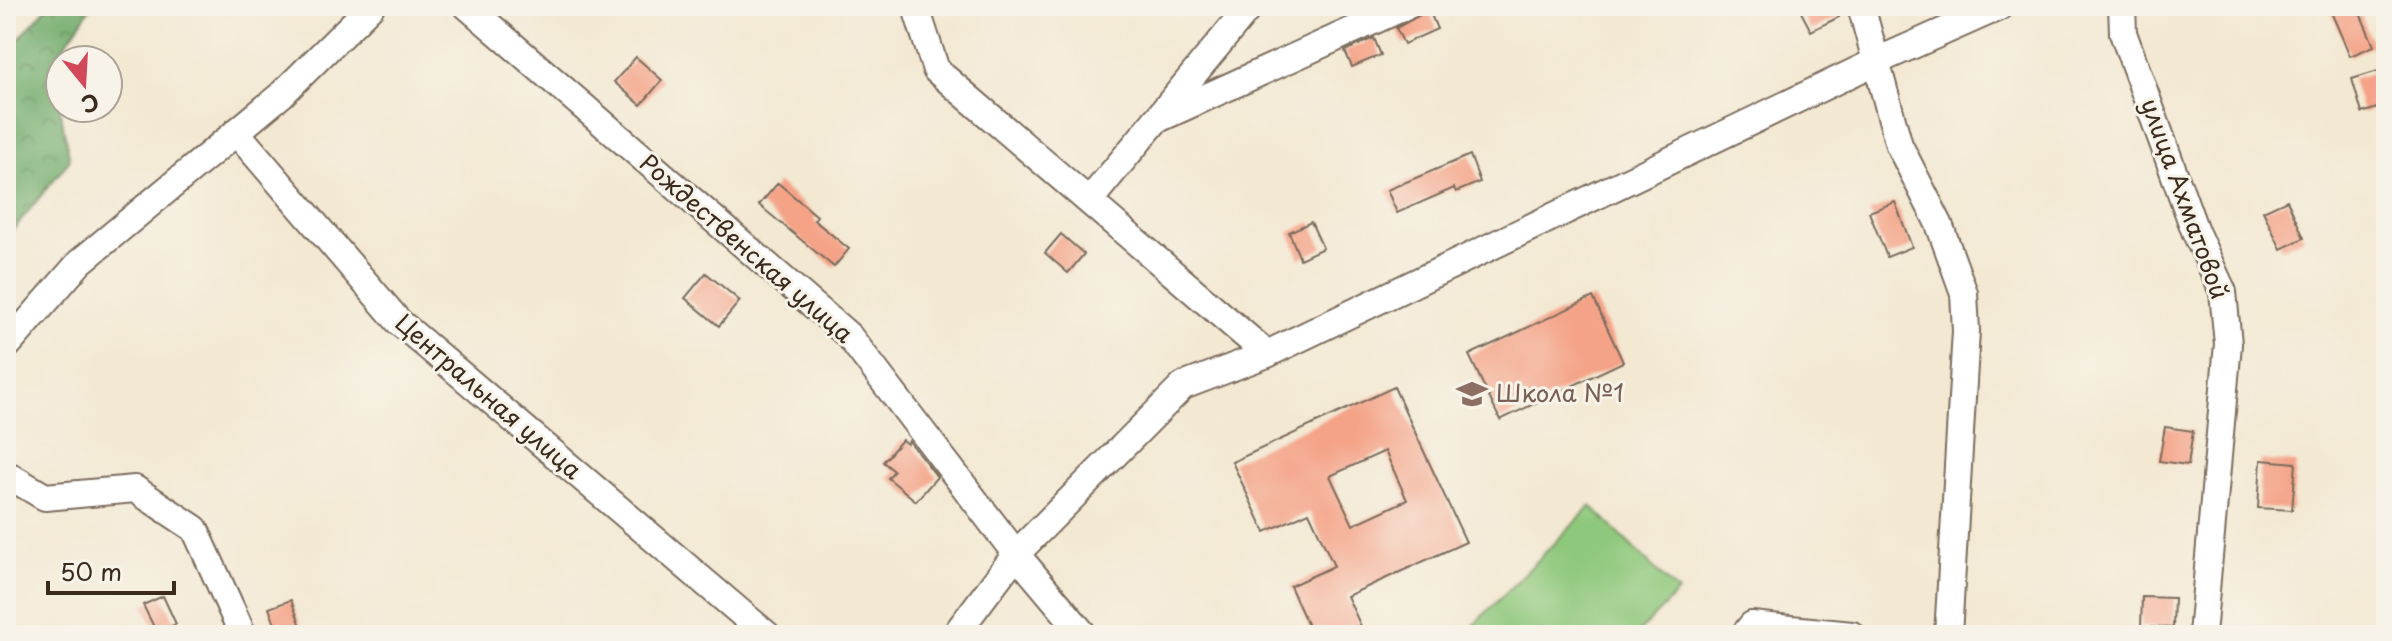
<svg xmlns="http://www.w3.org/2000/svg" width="2392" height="641" font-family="'Playpen Sans',sans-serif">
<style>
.forest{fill:url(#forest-crowns);stroke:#566b45;stroke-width:2}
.pitch{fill:#8ec87c;stroke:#64794d;stroke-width:2}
.building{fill:#f4a387;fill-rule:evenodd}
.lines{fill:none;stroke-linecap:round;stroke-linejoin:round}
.minor-casing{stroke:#7b6c5d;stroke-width:30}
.minor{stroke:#fff;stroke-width:26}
.labels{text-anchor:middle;stroke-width:6;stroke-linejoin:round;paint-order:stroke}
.street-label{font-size:24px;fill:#3b2a1e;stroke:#f7f3e8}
.education-label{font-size:24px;fill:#785e54;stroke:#f7f3e8;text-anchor:start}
</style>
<defs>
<pattern id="forest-crowns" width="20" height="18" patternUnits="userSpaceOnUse" patternTransform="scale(2)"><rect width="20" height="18" fill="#72ac6c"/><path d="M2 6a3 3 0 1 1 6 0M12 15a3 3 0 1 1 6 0" fill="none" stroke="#5f8c58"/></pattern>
</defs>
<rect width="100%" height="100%" fill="#f7f3e8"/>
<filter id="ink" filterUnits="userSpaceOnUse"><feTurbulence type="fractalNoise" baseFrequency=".0125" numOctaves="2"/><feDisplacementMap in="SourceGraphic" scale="16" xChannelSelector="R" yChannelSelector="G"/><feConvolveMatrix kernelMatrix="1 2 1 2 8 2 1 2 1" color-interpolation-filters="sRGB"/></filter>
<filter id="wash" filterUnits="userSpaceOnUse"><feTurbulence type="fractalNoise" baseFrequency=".006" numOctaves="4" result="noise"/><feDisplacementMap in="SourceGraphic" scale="32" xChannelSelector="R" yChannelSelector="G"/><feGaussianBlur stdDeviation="1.8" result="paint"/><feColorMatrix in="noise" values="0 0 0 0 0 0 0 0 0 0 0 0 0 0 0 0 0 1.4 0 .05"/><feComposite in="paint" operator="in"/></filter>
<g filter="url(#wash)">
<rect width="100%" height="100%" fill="#f3e8d2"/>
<path class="forest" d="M48,6H92L51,65L70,160L6,239V54Z"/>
<path class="pitch" d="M1591,506L1678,592L1636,635H1464Z"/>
<g id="blocks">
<g class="building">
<path d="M1813,6H1834L1839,17L1811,31L1801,12Z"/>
<path d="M2346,6H2357L2374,46L2350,56L2331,12Z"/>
<path d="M1429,10L1437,29L1404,44L1396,28Z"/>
<path d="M1374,38L1381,55L1352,67L1345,51Z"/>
<path d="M636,57L662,80L641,105L614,82Z"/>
<path d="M2378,71L2386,105L2362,113L2352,79Z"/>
<path d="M1470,155L1480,182L1456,192L1454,188L1397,213L1387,190Z"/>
<path d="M778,183L817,216L814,220L849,249L834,267L759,205Z"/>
<path d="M2287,200L2304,238L2281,249L2263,211Z"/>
<path d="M1895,202L1912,247L1887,257L1869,212Z"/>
<path d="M1311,222L1323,248L1300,259L1289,232Z"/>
<path d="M1061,234L1084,254L1068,273L1045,253Z"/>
<path d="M706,273L740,301L719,326L685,298Z"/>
<path d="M1593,297L1623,362L1500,420L1469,355Z"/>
<path d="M1394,387L1466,542L1347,596L1365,635H1312L1290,586L1334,566L1309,512L1265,532L1232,462ZM1385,451L1407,500L1353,525L1330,476Z"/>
<path d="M2165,427L2193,431L2188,465L2159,461Z"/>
<path d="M902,440L907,444L909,441L937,477L916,501L888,478L894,471L883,462Z"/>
<path d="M2261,460L2296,463L2292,510L2258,508Z"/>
<path d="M163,596L176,624L157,633L143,605Z"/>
<path d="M2142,597L2174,598L2173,628L2141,627Z"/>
<path d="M291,600L301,626L279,635L269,608Z"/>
</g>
</g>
</g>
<g filter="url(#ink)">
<use href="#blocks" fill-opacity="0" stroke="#7b6c5d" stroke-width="2"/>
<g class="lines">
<defs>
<g id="minor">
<path d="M467,6L849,336L1016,554L1084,635"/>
<path d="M924,6L918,14L936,70L1267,354L1877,61L2001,6"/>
<path d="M1861,6L1899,145L1939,224L1964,293L1966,331L1948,635"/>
<path d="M2122,6L2123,33L2195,231L2223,292L2228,344L2202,635"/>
<path d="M1156,120L1406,6"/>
<path d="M236,132L399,322L767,635"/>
<path d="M1089,201L1250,6"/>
<path d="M6,347L80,262L281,95L371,6"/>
<path d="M6,474L45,497L135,489L195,529L243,635"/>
<path d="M955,635L1016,554L1183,386L1267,354"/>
<path d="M1744,635L1752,625L1852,635"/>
</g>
</defs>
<use href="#minor" class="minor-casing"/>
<use href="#minor" class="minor"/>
</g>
</g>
<defs>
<symbol id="school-bare" viewBox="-9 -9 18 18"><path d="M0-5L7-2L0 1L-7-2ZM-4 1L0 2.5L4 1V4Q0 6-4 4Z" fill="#8d6e63" stroke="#f7f3e8" stroke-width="2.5" paint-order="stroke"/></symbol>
</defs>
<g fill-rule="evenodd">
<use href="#school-bare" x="1450" y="372" width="44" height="44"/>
</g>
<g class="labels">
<g class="street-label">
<text transform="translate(2184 199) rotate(70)" y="8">улица Ахматовой</text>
<text transform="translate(746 249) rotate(41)" y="8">Рождественская улица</text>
<text transform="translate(488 397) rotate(41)" y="8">Центральная улица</text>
</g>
<g class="education-label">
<text x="1496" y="402">Школа №1</text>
</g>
</g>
<rect width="2392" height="641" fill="none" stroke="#f7f3e8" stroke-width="32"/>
<g transform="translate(84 84) rotate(162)"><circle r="38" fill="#f7f3e8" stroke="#aca397" stroke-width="2"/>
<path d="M0-6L14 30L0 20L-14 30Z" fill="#d1495b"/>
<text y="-12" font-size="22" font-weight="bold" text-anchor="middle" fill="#3b2a1e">С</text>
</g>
<path d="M48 581v12h126v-12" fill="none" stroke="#3b2a1e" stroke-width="4"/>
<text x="60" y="581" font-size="24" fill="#3b2a1e" stroke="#f7f3e8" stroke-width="6" paint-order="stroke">50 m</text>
</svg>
